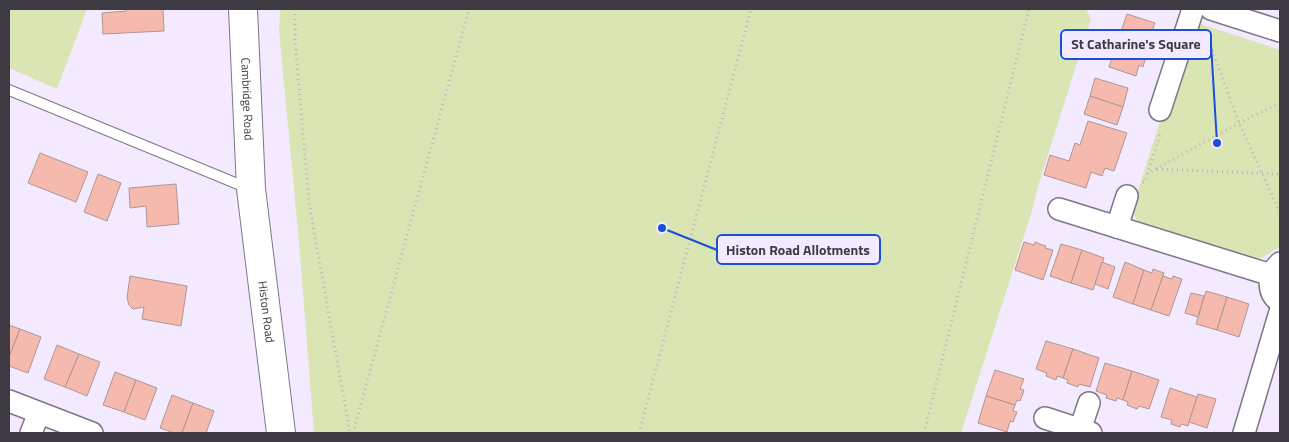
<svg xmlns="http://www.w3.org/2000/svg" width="1289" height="442" font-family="'Titillium Web',sans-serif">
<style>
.green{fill:#d9e5b3}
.building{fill:#f5b9ae;stroke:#ae9793}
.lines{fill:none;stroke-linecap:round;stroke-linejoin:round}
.lane-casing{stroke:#7e7688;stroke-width:12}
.street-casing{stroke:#7e7688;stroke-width:24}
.secondary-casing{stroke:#7e7688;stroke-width:30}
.path{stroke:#bdb5c6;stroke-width:3;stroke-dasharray:1 4;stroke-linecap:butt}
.lane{stroke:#fff;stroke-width:10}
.street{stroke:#fff;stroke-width:21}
.secondary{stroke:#fff;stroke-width:28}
.labels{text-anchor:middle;stroke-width:4;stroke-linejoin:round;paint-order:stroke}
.street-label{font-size:12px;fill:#3e3a42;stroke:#f4eaff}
.leader{fill:none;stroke:#1d4ed8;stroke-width:2}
.callout-dot{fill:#1d4ed8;stroke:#f4eaff;stroke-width:2}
.callout{fill:#f4eaff;stroke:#1d4ed8;stroke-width:2}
.callout-label{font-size:14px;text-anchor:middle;font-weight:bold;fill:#3e3a42}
</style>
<rect width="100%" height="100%" fill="#f4eaff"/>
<g class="green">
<path d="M9,9H87L57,89L9,68Z"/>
<path d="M280,9H1086L1091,19L1039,183L1031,214L961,433H314L299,242L279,31Z"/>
<path d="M1192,21L1280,50V247L1256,261L1137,221L1132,209Z"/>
</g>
<g class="building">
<path d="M126,9H163L164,31L103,34L102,13L126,11Z"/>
<path d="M1127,14L1155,23L1151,34L1154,35L1150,45L1147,44L1145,50L1118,40Z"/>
<path d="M1118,40L1145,50L1143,55L1146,56L1143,67L1139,65L1136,76L1109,67Z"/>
<path d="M1095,78L1128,88L1123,107L1090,96Z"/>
<path d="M1090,96L1123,107L1117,125L1084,114Z"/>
<path d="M1088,121L1127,133L1114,171L1105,168L1102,176L1091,172L1086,188L1044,175L1050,155L1069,161L1075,143L1080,145Z"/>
<path d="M40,153L88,172L76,202L28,183Z"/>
<path d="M98,174L121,183L107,221L84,212Z"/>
<path d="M176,184L179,224L147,227L146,206L130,208L129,188Z"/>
<path d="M1024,242L1034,245L1035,242L1040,244L1046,246L1045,248L1053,250L1043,280L1015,270Z"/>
<path d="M1061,244L1082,250L1071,283L1050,276Z"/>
<path d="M1082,250L1104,258L1093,290L1071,283Z"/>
<path d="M1102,262L1115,267L1108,289L1095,284Z"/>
<path d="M1125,262L1144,270L1133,304L1113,297Z"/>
<path d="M1153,269L1164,273L1151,310L1133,304L1144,270L1152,273Z"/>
<path d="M130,276L187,286L181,326L142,319L144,307L133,309L129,305L127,298Z"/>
<path d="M1163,276L1172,279L1173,276L1182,279L1169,316L1151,310Z"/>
<path d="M1206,291L1227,297L1217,330L1196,324Z"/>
<path d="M1191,293L1204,296L1198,317L1185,313Z"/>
<path d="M1227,297L1249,304L1239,337L1217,330Z"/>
<path d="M9,325L20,329L9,357Z"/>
<path d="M20,329L41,337L28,373L9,366V357Z"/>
<path d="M1046,341L1073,349L1063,378L1057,376L1056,380L1046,376L1047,373L1036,369Z"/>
<path d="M57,345L79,354L65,387L44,379Z"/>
<path d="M1073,349L1099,358L1090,387L1079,384L1078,387L1073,385L1067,383L1068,380L1063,378Z"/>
<path d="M79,354L100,362L87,396L65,387Z"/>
<path d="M1105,363L1132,371L1123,400L1117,398L1116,401L1106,398L1107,395L1096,391Z"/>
<path d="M995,370L1024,379L1020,389L1024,390L1022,396L1020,401L1017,400L1015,405L986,396Z"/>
<path d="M1132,371L1159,380L1149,409L1139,406L1137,409L1127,405L1128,402L1123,400Z"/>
<path d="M115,372L136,380L124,412L103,405Z"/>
<path d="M136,380L157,388L145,420L124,412Z"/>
<path d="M1170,388L1197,397L1188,426L1181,424L1180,427L1171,424L1172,420L1161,417Z"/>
<path d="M1198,394L1216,399L1207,428L1189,422Z"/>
<path d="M172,395L193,403L182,433H174L160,428Z"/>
<path d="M986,396L1015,405L1013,411L1017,412L1013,422L1010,421L1007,432L978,423Z"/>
<path d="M193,403L214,411L206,433H182Z"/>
</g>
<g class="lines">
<defs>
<path id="lane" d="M9,90L250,189"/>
<g id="street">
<path d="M1211,9L1280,31"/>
<path d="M1160,110L1193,9"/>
<path d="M1059,209L1271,275"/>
<path d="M1117,227L1127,196"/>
<path d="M1280,263C1268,274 1266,292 1280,302"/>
<path d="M9,401L92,433"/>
<path d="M1045,418L1091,433"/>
<path d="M1080,430L1089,403"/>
<path d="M31,433L39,413"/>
<path d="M1244,433L1280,312"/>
</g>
<g id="secondary">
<path id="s1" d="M243,9L251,189L281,433"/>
</g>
</defs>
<use href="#lane" class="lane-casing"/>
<use href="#street" class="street-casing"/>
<use href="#secondary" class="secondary-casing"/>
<g class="path">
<path d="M295,9V41L309,203L350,433"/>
<path d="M1207,36L1239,123L1280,213"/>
<path d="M1157,169L1280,174"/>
<path d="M1147,174L1239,123L1280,103"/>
<path d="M1143,182H1145L1161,132"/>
<path d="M353,433L469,9"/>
<path d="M639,433L751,9"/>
<path d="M924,433L1029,9"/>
</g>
<use href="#lane" class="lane"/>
<use href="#street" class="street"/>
<use href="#secondary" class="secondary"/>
</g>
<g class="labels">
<g class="street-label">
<text dy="4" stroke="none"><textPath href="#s1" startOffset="90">Cambridge Road</textPath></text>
<text dy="4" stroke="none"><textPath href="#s1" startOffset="304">Histon Road</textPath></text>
</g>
</g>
<path class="leader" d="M1217 143L1211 44M662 228L717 250"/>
<g class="callout-dot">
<circle cx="1217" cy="143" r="5"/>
<circle cx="662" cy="228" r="5"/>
</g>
<g class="callout">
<rect x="1061" y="30" width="150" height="29" rx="5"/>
<rect x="717" y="235" width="163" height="29" rx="5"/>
</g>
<g class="callout-label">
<text x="1136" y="49">St Catharine's Square</text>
<text x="798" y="255">Histon Road Allotments</text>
</g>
<rect width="1289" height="442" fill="none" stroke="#3e3a42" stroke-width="20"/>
</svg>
